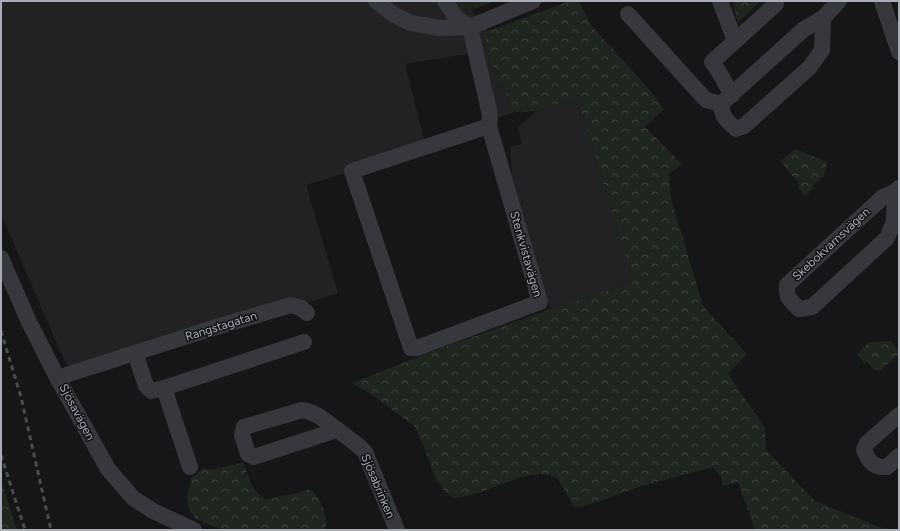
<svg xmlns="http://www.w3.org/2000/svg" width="900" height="531" font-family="Figtree,sans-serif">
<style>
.built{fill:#222225}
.grass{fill:#1e261f}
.forest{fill:url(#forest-crowns)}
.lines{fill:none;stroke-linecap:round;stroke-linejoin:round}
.minor{stroke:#37383d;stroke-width:16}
.rail{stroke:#4a4c52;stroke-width:3;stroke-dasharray:5 4;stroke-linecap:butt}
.labels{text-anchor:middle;stroke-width:3;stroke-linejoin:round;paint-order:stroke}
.street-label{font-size:12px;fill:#a8adb8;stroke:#111113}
</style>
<defs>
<pattern id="forest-crowns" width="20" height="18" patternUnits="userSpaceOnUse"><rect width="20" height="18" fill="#1e261f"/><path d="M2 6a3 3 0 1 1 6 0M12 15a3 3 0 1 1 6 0" fill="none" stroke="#3c433d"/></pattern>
</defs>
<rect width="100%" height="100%" fill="#161618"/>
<g class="built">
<path d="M1,1H452L458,9L471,10L488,31L486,40L489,61L500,74L497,82L504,88L511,108L515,112L495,119L474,53L405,64L425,144L352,171L306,185L338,293L73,377L60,351L1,214Z"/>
<path d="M576,99L583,116L634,282L551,309L514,201L510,147L522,144L518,127L537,111L552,104H562Z"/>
</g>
<path class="grass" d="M452,1H495L471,10L458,9Z"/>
<g class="forest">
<path d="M570,1H579L590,24L650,90L664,109L645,127L682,164L669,174L671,199L703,306L747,354L728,374L765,428L766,450L815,501L882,528L898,530H755L738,482L723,486L721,477L713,467L642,486L591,504L575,508L557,478C552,476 547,474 542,474C511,475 484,496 453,498L445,492L435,477L422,442L414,426L374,396L352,383L433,351L551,309L634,282L583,116L576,99L562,104H552L537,111L515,112L511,108L504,88L497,81L500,74L489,62L486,40L488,31Z"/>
<path d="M732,1H760L738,23Z"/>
<path d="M796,149L827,162L824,176L812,186L814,188L805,196L798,187L800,185L780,161Z"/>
<path d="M891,341L898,350V355L880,371L874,370L867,362L864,363L857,354L869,342Z"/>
<path d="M244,462C249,479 250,489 266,499L299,493L310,489C319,496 330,518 325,530H224L195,519L190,511L187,496L192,477L203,468L212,470Z"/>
<path d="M1,480L17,530H1Z"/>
</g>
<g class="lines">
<g class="minor">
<path d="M376,1L394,15L411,23L440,28L470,27L533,1"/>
<path d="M445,1L457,19L470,27L490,115L489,126L540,302L417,348H411L352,171L489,126"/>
<path d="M720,1L735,41"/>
<path d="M882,1L899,52"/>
<path d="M628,14L706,100L721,104"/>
<path d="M823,18L822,50L810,67L744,126L736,129C728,122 721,116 721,104L804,29L823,18L839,1"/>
<path d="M732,95L719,72L712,62L776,4L775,1"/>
<path d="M895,192L894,221L887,238L812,307L799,309C790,300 786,298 787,285L883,197L895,192L899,188"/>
<path d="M1,258L29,322L58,379L108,469L133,498L153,511L194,530"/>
<path d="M135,353L146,386L152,391L164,388L190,467"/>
<path d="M58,379L69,374L213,328L291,305L301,308L307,313"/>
<path d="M164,388L304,342"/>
<path d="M899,415L867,443L864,450C869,462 874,468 887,467L899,456"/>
<path d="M337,430L254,457L248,454L242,435L244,427L302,410C317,412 326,422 338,430C347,438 357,443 365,452L397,530"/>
</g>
<g class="rail">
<path d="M1,331L21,397L51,530"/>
<path d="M1,455L25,530"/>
</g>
</g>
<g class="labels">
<g class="street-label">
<text transform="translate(831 244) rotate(-43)" y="4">Skebokvarnsvägen</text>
<text transform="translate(526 254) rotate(74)" y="4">Stenkvistavägen</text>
<text transform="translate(221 326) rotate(-17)" y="4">Rangstagatan</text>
<text transform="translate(77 412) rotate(62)" y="4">Sjösavägen</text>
<text transform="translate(378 486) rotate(67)" y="4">Sjösabrinken</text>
</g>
</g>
<rect width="900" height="531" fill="none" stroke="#a8adb8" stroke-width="4"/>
</svg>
